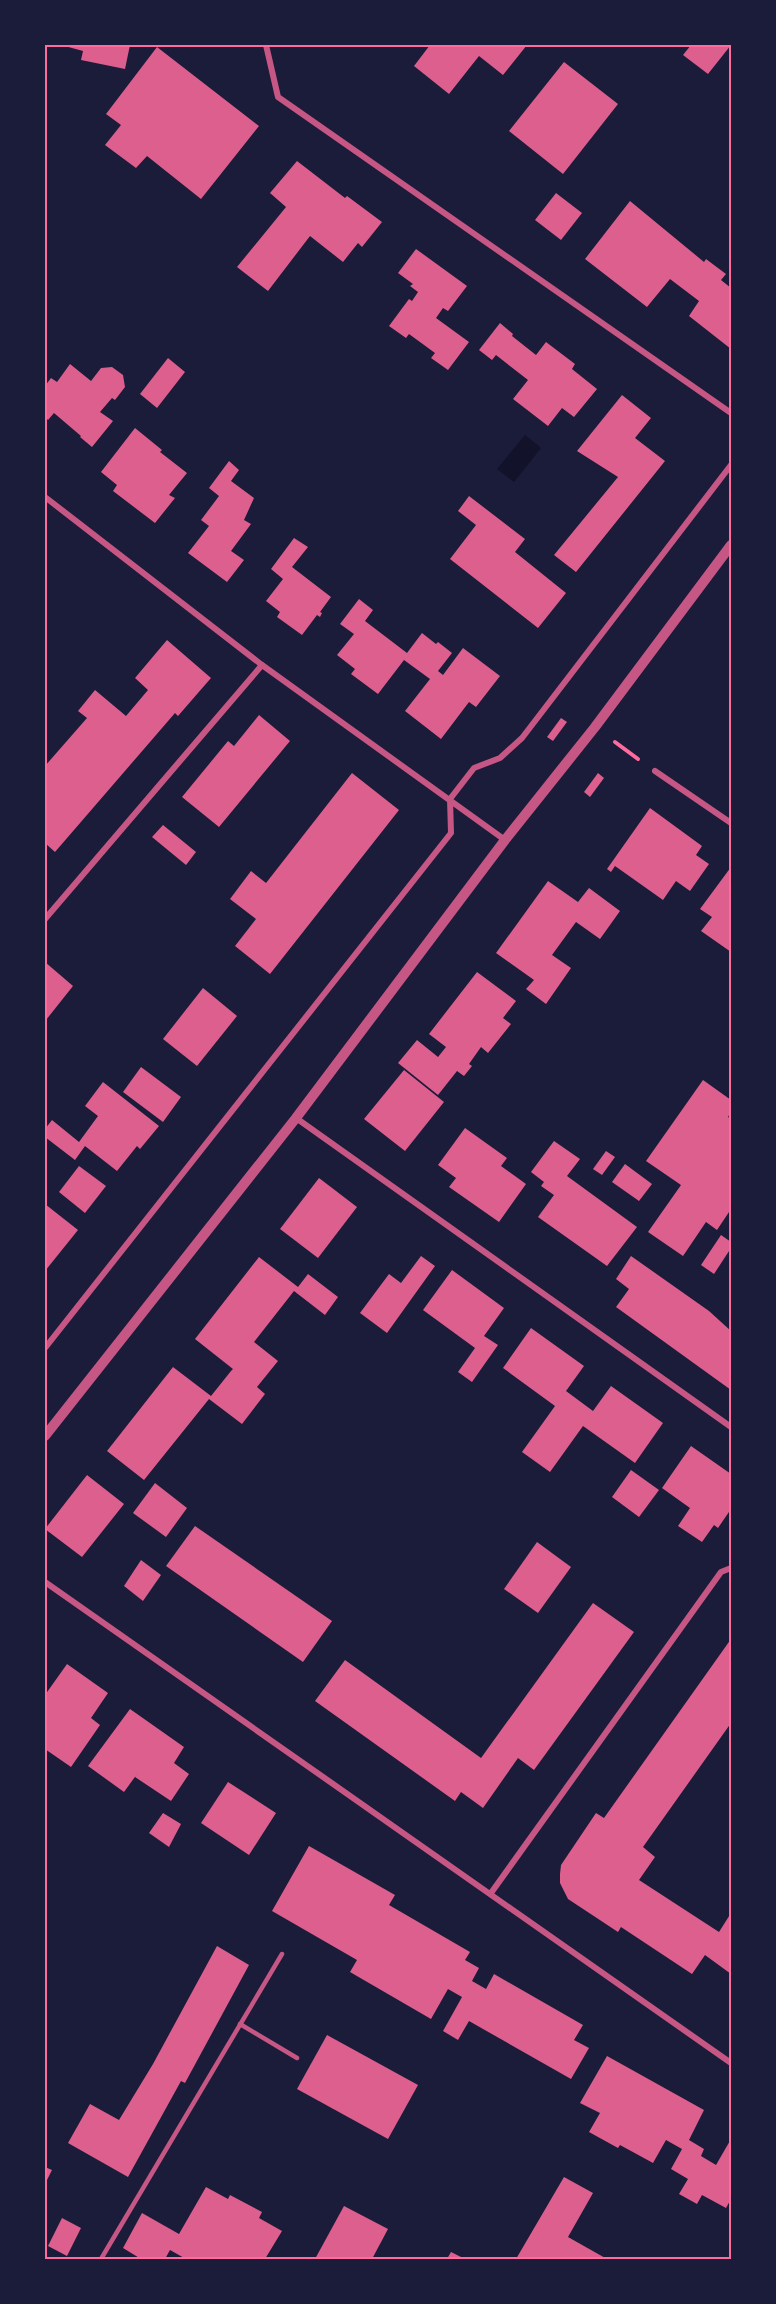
<svg xmlns="http://www.w3.org/2000/svg" width="776" height="2304" font-family="'DM Sans',sans-serif">
<style>
.water{fill:#12122b}
.building{fill:#dd5f8e}
.lines{fill:none;stroke-linecap:round;stroke-linejoin:round}
.path{stroke:#ff6b9d;stroke-width:4}
.service{stroke:#c65784;stroke-width:4.5}
.minor{stroke:#c65784;stroke-width:6}
.tertiary{stroke:#c65784;stroke-width:10}
.neatline{fill:none;stroke:#ff6b9d;stroke-width:2}
</style>
<rect width="100%" height="100%" fill="#1b1b3a"/>
<path class="water" d="M525,435L541,448L514,482L497,469Z"/>
<g class="building">
<path d="M61,45H130L125,69L81,60L83,51Z"/>
<path d="M430,45H527L503,75L479,56L449,94L414,66Z"/>
<path d="M691,45H731L708,74L683,55Z"/>
<path d="M157,47L259,126L201,199L147,156L136,168L105,145L121,125L106,114Z"/>
<path d="M564,62L618,104L563,174L509,131Z"/>
<path d="M297,161L345,198L347,196L382,222L362,247L358,243L343,262L310,236L268,291L237,267L286,207L270,193Z"/>
<path d="M556,193L582,213L561,240L535,220Z"/>
<path d="M630,201L704,262L706,259L726,274L721,280L731,288V349L689,316L699,301L670,279L647,307L585,259Z"/>
<path d="M416,249L467,286L448,311L443,308L436,318L469,342L448,370L431,358L435,353L409,334L406,338L389,326L409,299L412,301L418,292L410,286L413,284L398,273Z"/>
<path d="M500,323L513,334L512,336L536,355L546,342L575,364L572,369L597,389L574,417L562,408L548,426L513,399L528,380L496,355L492,360L479,350Z"/>
<path d="M168,358L185,372L157,408L140,394Z"/>
<path d="M70,364L91,381L101,368L112,367L123,375L125,387L115,400L112,398L100,412L113,421L92,447L80,437L81,436L54,413L48,420L45,417V386L51,378L57,382Z"/>
<path d="M622,395L651,418L635,438L665,461L576,572L554,555L618,477L577,451Z"/>
<path d="M135,428L162,450L160,452L187,473L169,495L175,498L155,523L113,491L117,485L101,472Z"/>
<path d="M229,461L239,470L231,481L254,498L244,520L251,524L231,551L244,560L227,582L188,553L209,526L201,520L219,496L209,488Z"/>
<path d="M469,496L525,539L515,552L566,593L538,628L450,559L476,525L458,511Z"/>
<path d="M294,538L308,547L292,567L331,597L320,612L322,613L320,617L317,615L302,635L277,617L280,612L266,601L283,579L271,569Z"/>
<path d="M359,599L373,610L365,621L407,653L422,633L436,644L438,642L452,653L438,671L443,675L463,648L500,676L476,707L469,702L441,739L405,711L430,679L404,660L378,694L351,674L355,669L337,655L354,634L340,624Z"/>
<path d="M167,640L211,678L178,716L175,713L55,852L45,843V766L87,718L78,711L95,690L126,716L148,690L135,678Z"/>
<path d="M259,715L290,741L219,827L182,797L228,741L234,746Z"/>
<path d="M561,718L567,722L553,741L547,737Z"/>
<path d="M352,773L399,810L270,974L235,946L256,919L230,899L251,871L266,883Z"/>
<path d="M598,773L604,778L590,797L584,792Z"/>
<path d="M650,808L702,846L696,855L709,864L690,891L676,881L663,900L615,866L611,872L607,869Z"/>
<path d="M163,825L196,852L186,865L152,837Z"/>
<path d="M731,867V952L701,931L712,917L700,909Z"/>
<path d="M548,881L578,902L589,888L620,911L600,939L576,922L552,955L571,968L546,1004L526,989L534,980L496,953Z"/>
<path d="M45,962L73,986L46,1020L45,1019Z"/>
<path d="M477,972L516,1001L503,1018L511,1024L488,1053L481,1047L469,1064L472,1066L464,1076L457,1071L438,1095L398,1063L417,1040L438,1057L446,1047L429,1034Z"/>
<path d="M203,988L237,1016L197,1066L163,1039Z"/>
<path d="M141,1067L181,1097L163,1122L123,1092Z"/>
<path d="M404,1070L444,1102L405,1151L364,1119Z"/>
<path d="M703,1080L731,1100V1112L728,1117L731,1119V1209L717,1230L706,1222L683,1256L648,1232L681,1185L646,1161Z"/>
<path d="M103,1082L159,1126L140,1149L137,1146L117,1171L85,1146L75,1160L45,1137V1129L52,1120L79,1142L98,1116L85,1106Z"/>
<path d="M465,1128L507,1158L501,1166L526,1184L499,1222L449,1187L456,1178L438,1165Z"/>
<path d="M554,1141L580,1159L567,1176L637,1227L607,1266L538,1217L554,1195L541,1186L544,1182L531,1172Z"/>
<path d="M606,1151L615,1157L602,1175L593,1169Z"/>
<path d="M625,1164L652,1184L639,1201L612,1182Z"/>
<path d="M79,1166L106,1186L85,1213L59,1192Z"/>
<path d="M319,1178L357,1207L318,1258L280,1229Z"/>
<path d="M45,1204L78,1230L45,1271Z"/>
<path d="M721,1235L731,1242V1248L714,1274L701,1265Z"/>
<path d="M421,1256L435,1266L387,1333L360,1313L389,1274L401,1283Z"/>
<path d="M631,1256L709,1311L731,1331V1390L616,1307L629,1289L616,1279Z"/>
<path d="M259,1257L298,1287L308,1274L338,1297L325,1315L294,1291L254,1342L278,1361L257,1387L265,1394L242,1424L209,1399L144,1480L107,1451L173,1367L211,1396L231,1371L233,1369L195,1339Z"/>
<path d="M452,1270L504,1308L484,1336L498,1345L472,1382L458,1372L475,1348L423,1310Z"/>
<path d="M531,1328L584,1366L566,1391L593,1411L611,1386L663,1423L635,1463L583,1426L550,1472L522,1452L555,1406L503,1368Z"/>
<path d="M691,1446L731,1474V1509L718,1528L714,1525L702,1542L678,1526L690,1508L662,1488Z"/>
<path d="M631,1470L659,1490L639,1517L612,1497Z"/>
<path d="M87,1475L124,1504L82,1557L45,1529Z"/>
<path d="M155,1483L187,1508L166,1537L133,1513Z"/>
<path d="M195,1526L332,1621L303,1662L166,1566Z"/>
<path d="M537,1542L571,1567L538,1613L504,1589Z"/>
<path d="M141,1560L161,1575L143,1601L124,1586Z"/>
<path d="M593,1603L634,1632L534,1770L518,1758L483,1808L461,1792L455,1801L315,1701L345,1660L481,1758Z"/>
<path d="M731,1639V1723L643,1847L655,1857L639,1880L719,1932L731,1913V1974L705,1955L692,1974L621,1927L618,1932L568,1899L560,1883V1874L561,1865L596,1813L604,1818Z"/>
<path d="M67,1664L108,1693L91,1718L100,1725L71,1767L45,1749V1695Z"/>
<path d="M130,1709L184,1747L174,1763L189,1774L171,1801L135,1777L140,1770L124,1792L88,1766Z"/>
<path d="M228,1782L276,1813L249,1855L201,1823Z"/>
<path d="M163,1813L181,1824L169,1847L149,1833Z"/>
<path d="M309,1846L395,1895L389,1905L470,1952L465,1960L479,1968L472,1981L486,1989L494,1974L583,2025L574,2040L589,2048L571,2079L469,2021L458,2040L443,2031L462,1997L448,1989L431,2019L350,1972L357,1960L272,1911Z"/>
<path d="M217,1946L249,1965L185,2083L181,2081L128,2177L68,2143L90,2104L119,2120L153,2064Z"/>
<path d="M327,2035L418,2085L388,2139L297,2089Z"/>
<path d="M607,2056L704,2110L689,2140L704,2149L701,2156L716,2165L731,2139V2199L726,2208L702,2195L697,2204L679,2194L688,2179L671,2169L682,2149L666,2140L653,2163L620,2145L618,2148L589,2132L600,2113L580,2103Z"/>
<path d="M45,2167L52,2170L45,2184Z"/>
<path d="M564,2177L593,2193L568,2237L607,2259H516Z"/>
<path d="M206,2187L228,2199L230,2195L262,2212L259,2218L282,2231L265,2259H186L170,2250L165,2259H141L123,2248L142,2213L179,2234Z"/>
<path d="M344,2206L388,2229L372,2259H315Z"/>
<path d="M62,2218L81,2228L67,2256L48,2246Z"/>
<path d="M451,2252L465,2259H447Z"/>
</g>
<g class="lines">
<path class="path" d="M615,742L638,759"/>
<g class="service">
<path d="M240,2024L297,2058"/>
<path d="M101,2259L282,1954"/>
</g>
<g class="minor">
<path d="M266,45L278,97L731,413"/>
<path d="M45,497L262,665L505,840"/>
<path d="M655,771L731,823"/>
<path d="M45,919L262,665"/>
<path d="M296,1118L731,1427"/>
<path d="M45,1348L451,833L450,799L474,768L500,758L522,738L731,465"/>
<path d="M45,1582L731,2063"/>
<path d="M491,1893L721,1572L731,1568"/>
</g>
<path class="tertiary" d="M45,1436L296,1118L505,840L595,727L731,545"/>
</g>
<rect width="776" height="2304" fill="none" stroke="#1b1b3a" stroke-width="93"/>
<rect x="46" y="46" width="684" height="2212" class="neatline"/>
</svg>
